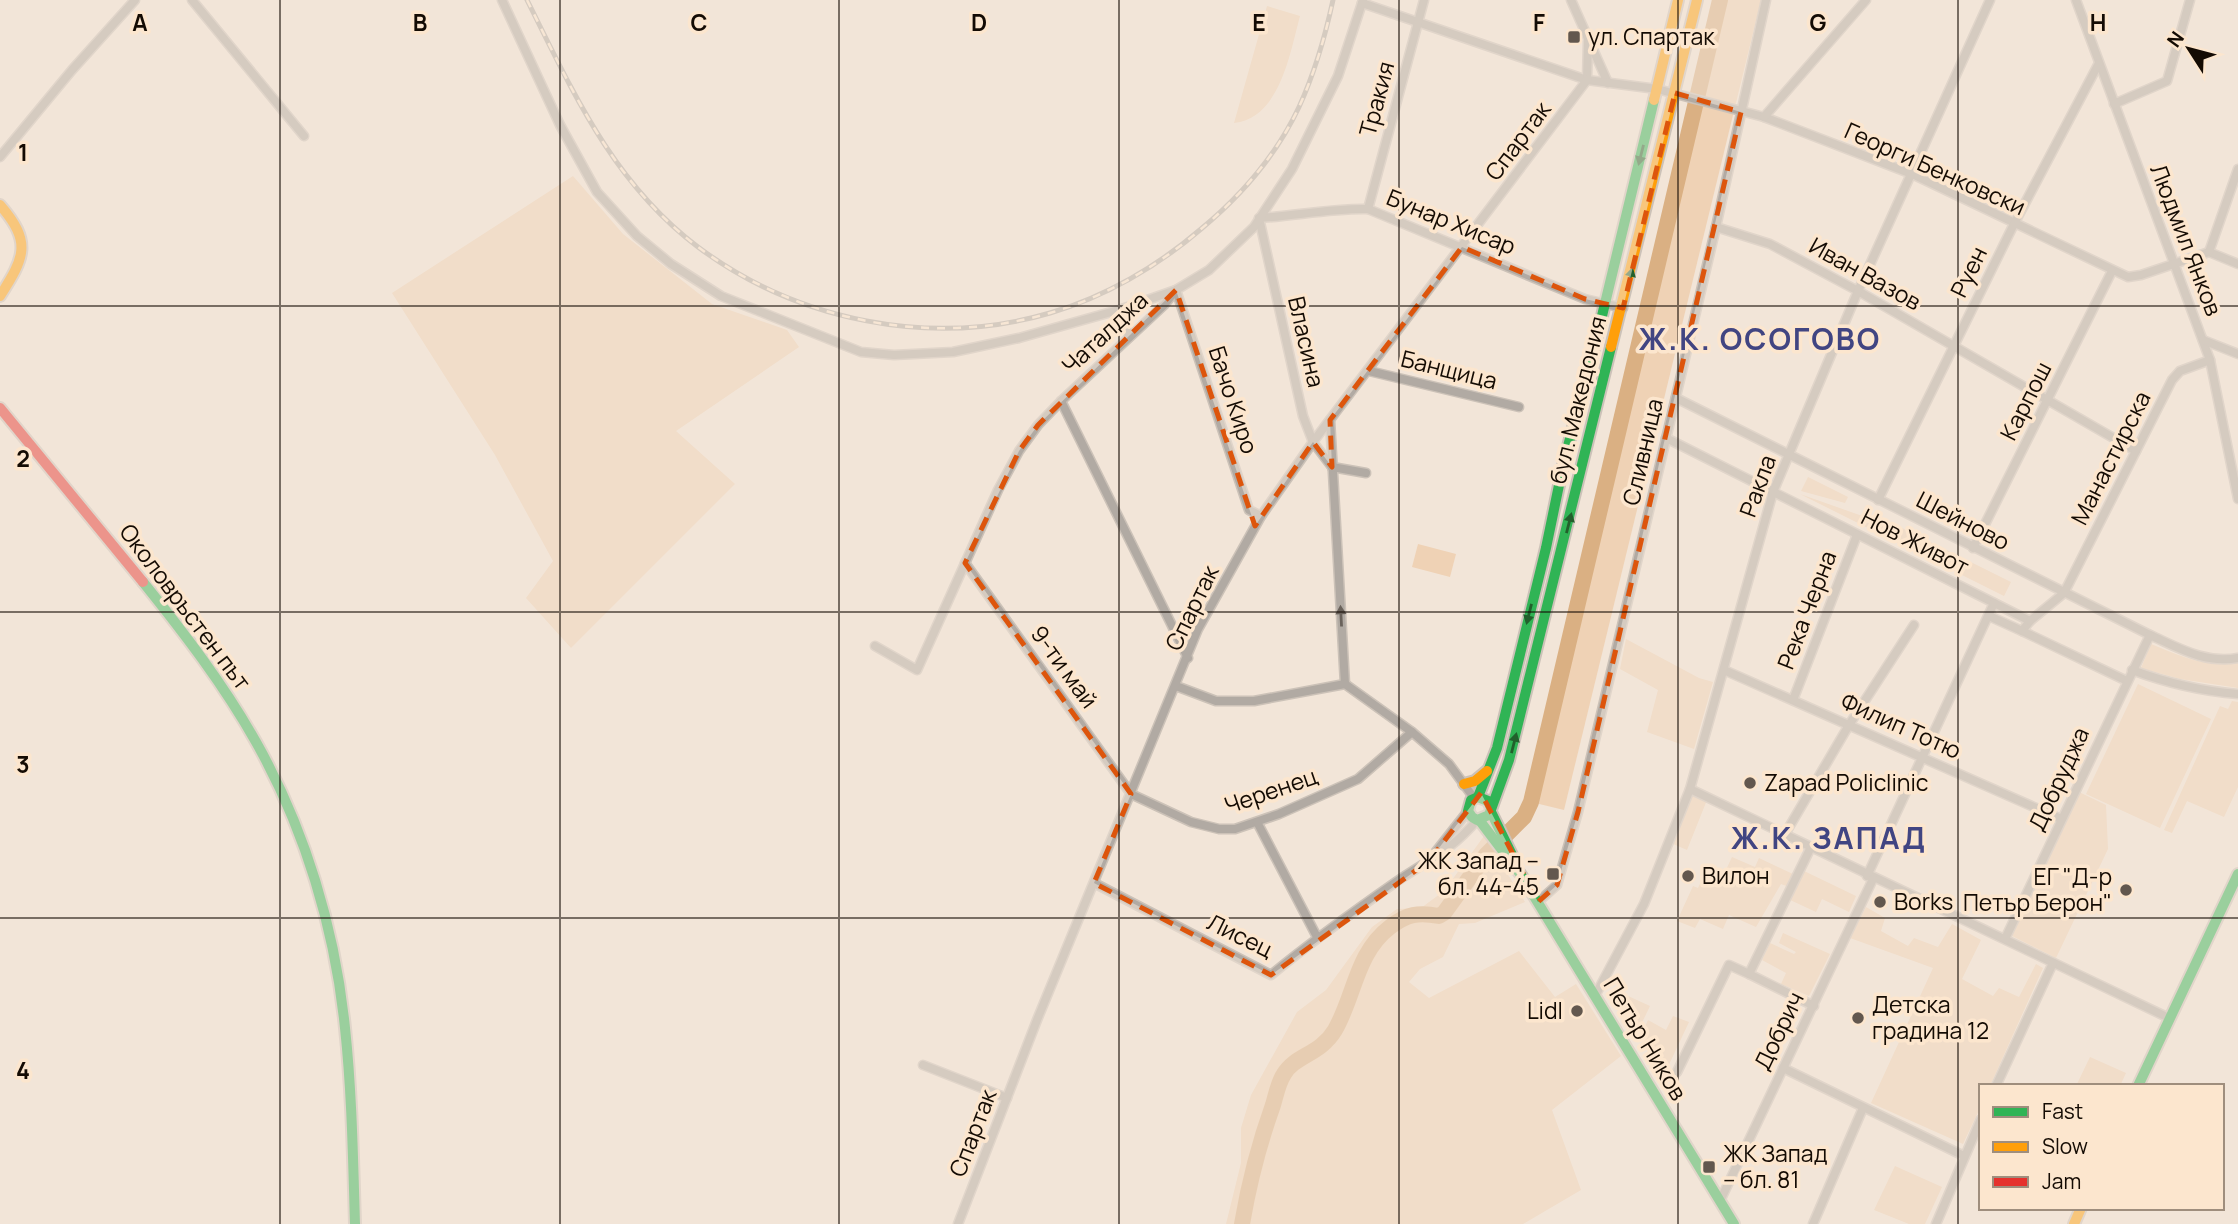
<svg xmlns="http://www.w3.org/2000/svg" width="2238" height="1224" font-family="Manrope,sans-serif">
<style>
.green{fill:#efd2b5}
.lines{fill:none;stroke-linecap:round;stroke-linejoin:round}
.river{stroke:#dab083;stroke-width:16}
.street-casing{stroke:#ccc2b8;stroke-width:11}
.fast-casing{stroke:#ccc2b8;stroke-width:14}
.slow-casing{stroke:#ccc2b8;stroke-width:14}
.jam-casing{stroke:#ccc2b8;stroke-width:14}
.street{stroke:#b1aaa3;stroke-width:8}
.fast{stroke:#30b455;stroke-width:10}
.slow{stroke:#ff9f0a;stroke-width:10}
.jam{stroke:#e5322d;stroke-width:10}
.rail-casing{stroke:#b2aaa2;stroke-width:5}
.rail{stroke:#fce6ce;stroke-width:2.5;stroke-dasharray:8;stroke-linecap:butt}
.oneway{fill:#22602c}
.oneway2{fill:#6a625b}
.marked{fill:none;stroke:#dd550c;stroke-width:5;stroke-dasharray:14 9;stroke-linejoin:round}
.grid{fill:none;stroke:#140b03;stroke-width:2;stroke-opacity:0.55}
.poi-dot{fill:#62574e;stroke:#fce6ce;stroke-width:2.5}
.labels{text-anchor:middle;stroke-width:7;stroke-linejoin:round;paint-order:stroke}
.poi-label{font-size:23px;fill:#140b03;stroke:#fce6ce;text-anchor:start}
.street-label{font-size:23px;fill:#140b03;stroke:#fce6ce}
.district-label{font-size:30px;font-weight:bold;letter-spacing:2px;fill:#414582;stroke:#fce6ce}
.grid-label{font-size:23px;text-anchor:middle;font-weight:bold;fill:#140b03;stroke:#fce6ce;stroke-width:7;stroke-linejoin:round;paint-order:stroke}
</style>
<rect width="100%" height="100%" fill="#f2e5d8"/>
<g class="green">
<path d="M1720,0H1761L1564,810L1531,802Z"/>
<path d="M1267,6L1300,16C1290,53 1280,118 1234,123Z"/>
<path d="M573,176L623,234L712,304L787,330L799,347L676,431L735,484L571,648L526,598L553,561L495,455L392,293Z"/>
<path d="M1808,477L1848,497L1845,503L1801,491Z"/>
<path d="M1800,494L1868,518L1866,522L1879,528L1884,519L2011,582L2004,596Z"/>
<path d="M1418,544L1456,554L1450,577L1412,567Z"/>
<path d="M1626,639L1699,678L1713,682L1694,749L1647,732L1658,690L1620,669Z"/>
<path d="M2151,644C2179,655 2206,669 2238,662V688L2180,679L2141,668Z"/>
<path d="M2138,684L2211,719L2160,828L2086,794Z"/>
<path d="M2232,701L2238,702V787L2224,817L2187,801L2172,833L2164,830L2220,706L2228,709Z"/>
<path d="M2079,792L2106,805L2108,849L2056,958L2012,936Z"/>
<path d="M1691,794L1707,800L1687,850L1671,843Z"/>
<path d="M1484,836L1525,902L1475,923L1459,924L1443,957L1420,969L1409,982L1429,998L1519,951L1555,997L1576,984L1621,1056L1552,1110L1581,1190L1523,1224H1226L1241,1163V1128L1251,1095L1297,1012L1326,990L1372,927L1397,909L1421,908L1444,891Z"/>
<path d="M1732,857L1755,867L1759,858L1795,875L1789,887L1781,884L1756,927L1729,915L1723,929L1700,919L1695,928L1677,921L1693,886L1698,888L1708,867L1724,874Z"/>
<path d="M1802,870L1856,896L1849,912L1822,899L1816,912L1788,899Z"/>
<path d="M1866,907L1885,918L1881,931L1908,946L1914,938L1938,947L1952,924L1981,940L1962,979L1993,996L1999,988L2019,997L2036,964L2043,968L1990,1086H1981V1106L1963,1144L1871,1103L1933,968L1850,938Z"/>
<path d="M1783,933L1830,954L1809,996L1781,984L1786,973L1762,960L1770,943L1794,954L1796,952L1779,943Z"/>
<path d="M1615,990L1650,1006L1638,1031Z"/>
<path d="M1673,1016L1689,1022L1665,1073L1641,1035L1648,1020L1666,1030Z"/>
<path d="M2090,1057L2126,1073L2120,1086H2076Z"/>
<path d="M1895,1166L1942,1187L1925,1224H1909L1874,1210Z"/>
</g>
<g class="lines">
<path class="river" d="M1242,1224C1249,1183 1259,1144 1273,1105C1276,1095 1278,1083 1284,1074C1295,1055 1320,1055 1335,1030C1355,995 1356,953 1390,927C1407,914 1418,912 1439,916L1444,913L1486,855L1524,817L1531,802L1720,0"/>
<defs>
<g id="street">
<path d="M192,0L304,136"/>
<path d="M502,0L560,125L597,192L637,236L671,264L721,296L861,352L894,355L953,352L1019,338L1122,309L1173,291"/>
<path d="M1571,0L1608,83"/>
<path d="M2076,0L2210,360L2238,499"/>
<path d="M1362,3L1587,80L1657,89L1764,117L1912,174L2128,277L2141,275L2209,252L2238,264"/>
<path d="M1587,80L1588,41"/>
<path d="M2114,104L2167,81L2190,0"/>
<path d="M1764,117L1866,0"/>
<path d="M0,157L72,70L135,0"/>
<path d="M1368,209L1424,0"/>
<path d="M1716,227L1770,244L1858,291L2136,451"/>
<path d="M2209,252L2238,169"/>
<path d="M1176,290L1249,510L1261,516"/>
<path d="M1122,309L1129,337"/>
<path d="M2203,340L2238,354"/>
<path d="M1369,371L1519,407"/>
<path d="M1676,398L2150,635C2179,648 2205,664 2238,658"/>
<path d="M1061,401L1188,658"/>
<path d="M1330,420L1345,684"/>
<path d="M1666,438L2030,621L2022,631L2127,681"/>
<path d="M1332,467L1313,442L1303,416L1259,218C1295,216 1332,208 1368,209L1585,299L1623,308"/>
<path d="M1332,467L1366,473"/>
<path d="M1878,500L2014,224L2099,63"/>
<path d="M1973,548L2112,271"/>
<path d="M965,563L1131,794L1191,822L1219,829H1235L1279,814L1358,779L1412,732"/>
<path d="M1989,616L2022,631"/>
<path d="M2030,621L2064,593L2172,380L2180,371L2210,360"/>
<path d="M875,646L917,670L998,490L1019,451L1038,425L1061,401L1164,305L1176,290L1209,270L1254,227L1292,169L1338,76L1363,0"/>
<path d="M1724,670L2061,819"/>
<path d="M2132,670C2167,683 2200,691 2238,694"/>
<path d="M1345,684L1412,732L1449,764L1474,798"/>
<path d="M1176,686L1216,701H1254L1345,684"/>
<path d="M1793,700L1857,535"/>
<path d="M1690,789L2169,1018"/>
<path d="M1257,822L1317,937"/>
<path d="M1785,834L1849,725L1914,625"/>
<path d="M1431,858L1468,811"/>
<path d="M1867,876L1994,603"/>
<path d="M1094,883L1271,975C1311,942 1353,912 1396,882C1428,860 1451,851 1477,820"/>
<path d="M1538,902L1557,885L1578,812L1716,227L1766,0"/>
<path d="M2005,939L2150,635"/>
<path d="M1749,974L1814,1006"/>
<path d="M1595,996L1644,904L1690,789L1773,492L1858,291L1990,0"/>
<path d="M923,1065L1007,1098"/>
<path d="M1783,1068L1964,1156"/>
<path d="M1677,1072L1729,965L1749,974L1811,847"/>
<path d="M1996,1086L2053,963"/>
<path d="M1720,1201L1873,879"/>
<path d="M958,1224L1037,1020L1198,629L1261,516L1313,442L1587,80"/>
<path d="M1813,1224L1863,1108"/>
<path d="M1936,1224L1981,1119"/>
</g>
<g id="fast">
<path d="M143,582C184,633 224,685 256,742C305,829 335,929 345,1028C352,1093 353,1159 355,1224"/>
<path d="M1478,797L1497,748L1546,548L1564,461L1595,345L1654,100"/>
<path d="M1491,808L1488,801L1478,797L1471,800L1468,811L1472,817L1477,820L1489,815L1509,760L1611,347"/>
<path d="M1491,812L1513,857"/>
<path d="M1480,821L1521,875L1734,1224"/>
<path d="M2138,1086L2238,874"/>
</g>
<g id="slow">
<path d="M1654,100L1678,0"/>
<path d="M0,205C32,242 25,257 0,296"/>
<path d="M1611,347L1697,0"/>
<path d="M1464,784L1475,781L1487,771"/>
<path d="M2074,1224L2081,1208"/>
</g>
<path id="jam" d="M0,408L143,582"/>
</defs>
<use href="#street" class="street-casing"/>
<use href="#fast" class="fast-casing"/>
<use href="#slow" class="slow-casing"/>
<use href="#jam" class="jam-casing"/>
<use href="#street" class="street"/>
<use href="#fast" class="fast"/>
<use href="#slow" class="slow"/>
<use href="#jam" class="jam"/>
<defs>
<path id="rail" d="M527,0C573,92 613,183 698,247C797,321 931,348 1050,313C1105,297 1158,266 1201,229C1241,196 1277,154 1299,107C1315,72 1325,37 1333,0"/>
</defs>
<use href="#rail" class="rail-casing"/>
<use href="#rail" class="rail"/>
</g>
<defs><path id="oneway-solid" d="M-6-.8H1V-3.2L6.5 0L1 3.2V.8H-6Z" transform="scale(1.75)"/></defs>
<g class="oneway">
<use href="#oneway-solid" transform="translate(1641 155) rotate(104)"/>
<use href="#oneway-solid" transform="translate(1630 278) rotate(-76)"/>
<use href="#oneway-solid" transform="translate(1569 523) rotate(-76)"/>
<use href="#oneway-solid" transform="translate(1529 614) rotate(104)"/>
<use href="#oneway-solid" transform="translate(1514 743) rotate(-76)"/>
</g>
<use class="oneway2" href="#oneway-solid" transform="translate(1341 616) rotate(-93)"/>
<path d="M0 0H2238V1224H0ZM1675,93L1741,112L1578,812L1557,885L1538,902L1481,793L1429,861L1271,975L1094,883L1131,794L965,563L1019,451L1038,425L1176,290L1255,526L1313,442L1332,467L1330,420L1462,247L1585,299L1623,308Z" fill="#f2e5d8" fill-opacity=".55" fill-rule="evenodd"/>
<path class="marked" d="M1675,93L1741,112L1578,812L1557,885L1538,902L1481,793L1429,861L1271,975L1094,883L1131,794L965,563L1019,451L1038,425L1176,290L1255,526L1313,442L1332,467L1330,420L1462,247L1585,299L1623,308Z"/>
<path class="grid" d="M280,0V1224M560,0V1224M839,0V1224M1119,0V1224M1399,0V1224M1678,0V1224M1958,0V1224M0,306H2238M0,612H2238M0,918H2238"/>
<g class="poi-dot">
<rect x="1567" y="30" width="14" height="14" rx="3.5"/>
<circle cx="1750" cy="783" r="7"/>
<rect x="1546" y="867" width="14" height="14" rx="3.5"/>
<circle cx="1688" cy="876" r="7"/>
<circle cx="2126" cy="890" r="7"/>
<circle cx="1880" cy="902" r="7"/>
<circle cx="1577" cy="1011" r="7"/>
<circle cx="1858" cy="1018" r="7"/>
<rect x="1702" y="1160" width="14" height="14" rx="3.5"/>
</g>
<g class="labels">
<g class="poi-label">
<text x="1588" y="45">ул. Спартак</text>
<text x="1764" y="791">Zapad Policlinic</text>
<text x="1539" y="869" text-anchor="end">ЖК Запад –<tspan x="1539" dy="26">бл. 44-45</tspan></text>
<text x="1702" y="884">Вилон</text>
<text x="2112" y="885" text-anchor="end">ЕГ "Д-р<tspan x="2112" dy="26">Петър Берон"</tspan></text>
<text x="1894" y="910">Borks</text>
<text x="1872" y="1013">Детска<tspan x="1872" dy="26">градина 12</tspan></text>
<text x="1563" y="1019" text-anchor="end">Lidl</text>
<text x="1723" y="1162">ЖК Запад<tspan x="1723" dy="26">– бл. 81</tspan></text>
</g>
<g class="street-label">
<text transform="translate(1377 99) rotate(-75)" y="8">Тракия</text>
<text transform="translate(1518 141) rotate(-53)" y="8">Спартак</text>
<text transform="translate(1935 169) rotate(24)" y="8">Георги Бенковски</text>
<text transform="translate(1451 222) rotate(22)" y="8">Бунар Хисар</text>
<text transform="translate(2186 240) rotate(69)" y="8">Людмил Янков</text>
<text transform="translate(1969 272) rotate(-64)" y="8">Руен</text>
<text transform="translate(1865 274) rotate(29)" y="8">Иван Вазов</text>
<text transform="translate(1105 333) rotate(-43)" y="8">Чаталджа</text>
<text transform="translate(1306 342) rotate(77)" y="8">Власина</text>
<text transform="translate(1449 370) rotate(14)" y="8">Банщица</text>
<text transform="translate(1233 400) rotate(72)" y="8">Бачо Киро</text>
<text transform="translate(1578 400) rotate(-76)" y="8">бул. Македония</text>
<text transform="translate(2026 401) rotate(-63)" y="8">Карпош</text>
<text transform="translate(1643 452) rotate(-77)" y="8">Сливница</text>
<text transform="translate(2111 458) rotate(-63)" y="8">Манастирска</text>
<text transform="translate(1758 486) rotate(-70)" y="8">Ракла</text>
<text transform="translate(1963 521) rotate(27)" y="8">Шейново</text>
<text transform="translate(1915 542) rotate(27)" y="8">Нов Живот</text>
<text transform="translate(185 607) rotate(53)" y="8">Околовръстен път</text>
<text transform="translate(1192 608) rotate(-64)" y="8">Спартак</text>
<text transform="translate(1807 610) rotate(-69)" y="8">Река Черна</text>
<text transform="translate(1064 667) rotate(54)" y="8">9-ти май</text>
<text transform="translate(1901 726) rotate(24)" y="8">Филип Тотю</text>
<text transform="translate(2059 779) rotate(-65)" y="8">Добруджа</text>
<text transform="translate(1271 791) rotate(-19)" y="8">Черенец</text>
<text transform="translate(1240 936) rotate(26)" y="8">Лисец</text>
<text transform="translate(1779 1031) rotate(-64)" y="8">Добрич</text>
<text transform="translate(1645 1039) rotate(59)" y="8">Петър Ников</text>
<text transform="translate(973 1133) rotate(-69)" y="8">Спартак</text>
</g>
<g class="district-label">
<text x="1760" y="350">Ж.К. ОСОГОВО</text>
<text x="1829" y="849">Ж.К. ЗАПАД</text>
</g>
</g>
<g class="grid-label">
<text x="140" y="31">A</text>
<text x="420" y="31">B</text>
<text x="699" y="31">C</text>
<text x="979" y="31">D</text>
<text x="1259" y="31">E</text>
<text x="1539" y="31">F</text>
<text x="1818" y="31">G</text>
<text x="2098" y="31">H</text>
<text x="23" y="161">1</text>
<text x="23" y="467">2</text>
<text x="23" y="773">3</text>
<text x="23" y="1079">4</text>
</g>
<rect x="1979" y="1084" width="245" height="126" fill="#fce6ce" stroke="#9f8e7d" stroke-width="2"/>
<rect x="1993" y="1107" width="35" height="10" fill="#30b455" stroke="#9f8e7d" stroke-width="2"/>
<text x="2042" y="1119" font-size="21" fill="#140b03">Fast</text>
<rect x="1993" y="1142" width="35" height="10" fill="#ff9f0a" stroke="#9f8e7d" stroke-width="2"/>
<text x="2042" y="1154" font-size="21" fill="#140b03">Slow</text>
<rect x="1993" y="1177" width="35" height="10" fill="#e5322d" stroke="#9f8e7d" stroke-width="2"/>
<text x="2042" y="1189" font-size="21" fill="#140b03">Jam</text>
<g transform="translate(2189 49) rotate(306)" stroke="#fce6ce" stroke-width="5" paint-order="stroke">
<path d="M0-5L12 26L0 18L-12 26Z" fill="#140b03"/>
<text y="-10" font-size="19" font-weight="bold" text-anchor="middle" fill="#140b03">N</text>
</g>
</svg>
